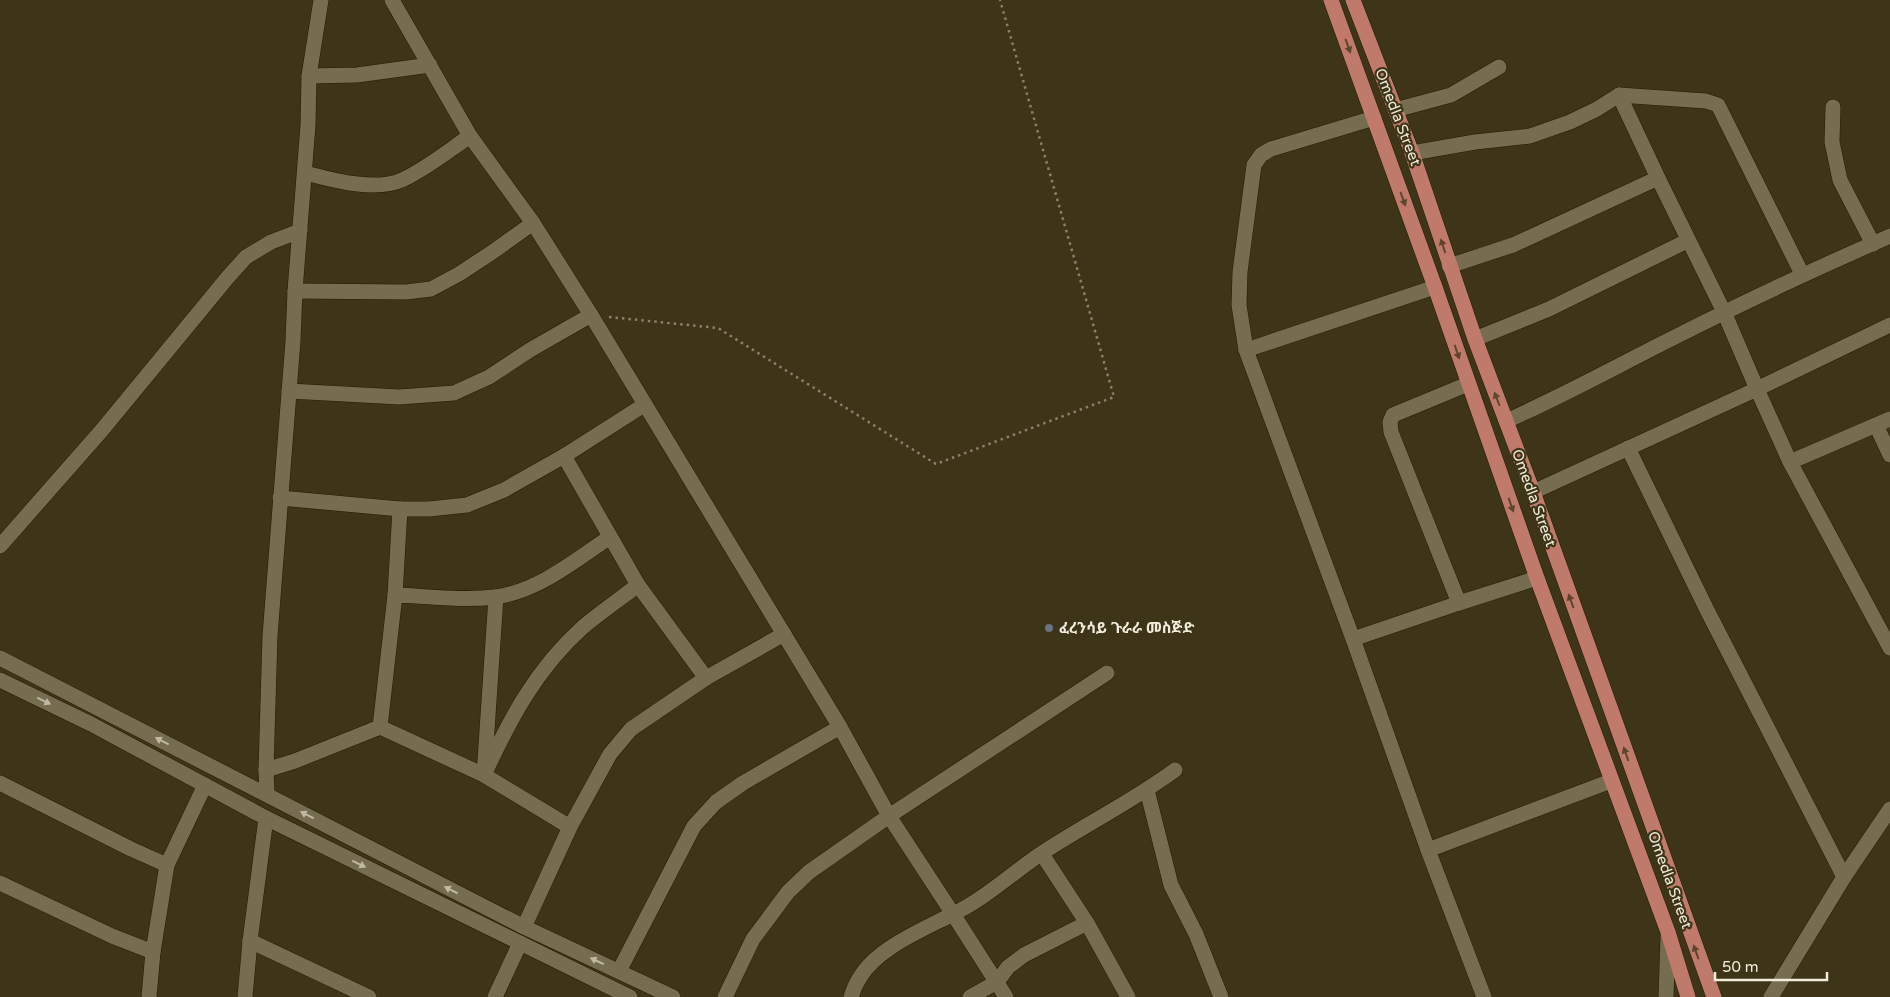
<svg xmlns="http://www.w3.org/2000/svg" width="1890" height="997" font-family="'Varela Round','Noto Sans Ethiopic',sans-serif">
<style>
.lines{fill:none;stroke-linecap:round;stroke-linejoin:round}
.minor-casing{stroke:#251c01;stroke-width:16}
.major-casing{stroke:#251c01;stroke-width:16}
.path{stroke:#89826a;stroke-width:2.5;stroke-dasharray:2.5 4;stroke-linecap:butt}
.minor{stroke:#766c4f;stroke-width:15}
.major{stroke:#c07a6c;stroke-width:15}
.oneway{fill:#5e462d}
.oneway2{fill:#c0b9a3}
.worship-dot{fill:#6b7280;stroke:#3e3518;stroke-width:2}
.labels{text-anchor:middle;stroke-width:4.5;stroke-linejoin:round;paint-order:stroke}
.street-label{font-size:15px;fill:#f1ecdb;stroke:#3e3518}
.poi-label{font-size:15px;font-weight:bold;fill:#f1ecdb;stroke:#3e3518;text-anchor:start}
</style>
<rect width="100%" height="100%" fill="#3e3518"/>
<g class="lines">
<defs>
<g id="minor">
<path d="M392,0L470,136L533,223L591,315L840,727L889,816L953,914C986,898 1012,873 1042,853C1086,824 1133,801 1175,770"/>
<path d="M309,76L357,75L430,65"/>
<path d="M1833,107L1832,142L1840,180L1873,244"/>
<path d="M1395,110L1451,95L1499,67"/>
<path d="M1374,118L1271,149L1261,155L1254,165L1240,272L1239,305L1246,350L1353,639L1428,850L1484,997"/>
<path d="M1412,153L1475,142L1530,136L1570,122L1597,109L1619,95"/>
<path d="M305,173C333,180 375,192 402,180C426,169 448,151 470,136"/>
<path d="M1658,178L1619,95L1706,101L1718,105L1802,274"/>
<path d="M1449,266L1513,245L1658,178L1724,312L1757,389L1890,325"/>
<path d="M295,291L406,292L431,289L459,274L491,253L533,223"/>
<path d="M1475,339L1549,309L1687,241"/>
<path d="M1246,350L1435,287"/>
<path d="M1468,384L1393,415L1390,422L1391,432L1459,603L1537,578"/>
<path d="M289,391L399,397L454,393L489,377L530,350L591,315"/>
<path d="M1890,419L1790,462L1890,648"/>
<path d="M1506,421C1563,396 1617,366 1673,338C1744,302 1817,268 1890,236"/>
<path d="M1876,425L1890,455"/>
<path d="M1628,448L1707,610L1844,877"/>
<path d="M564,456L638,585L706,678L784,634"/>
<path d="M1533,492L1757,389L1790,462"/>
<path d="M280,498L400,509H429L467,505L504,490L564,456L644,405"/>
<path d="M0,546L102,430L228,277L246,257L271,242L300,231"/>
<path d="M395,595L400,509"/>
<path d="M496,597L484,775C510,719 536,669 583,627C601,612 620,599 638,585"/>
<path d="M1353,639L1459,603"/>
<path d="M0,658L524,927L673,997"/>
<path d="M0,680L91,724L266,818L630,997"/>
<path d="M380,727L484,775L570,827L610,754L631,729L706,678"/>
<path d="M266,770L295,761L380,727L395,595C427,596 462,601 495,597C537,592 576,560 610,537"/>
<path d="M0,783L131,849L167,865"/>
<path d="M1147,790L1171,885L1196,934L1221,997"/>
<path d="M267,794L266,770L270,636L293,341L295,291L308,125L309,76L321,0"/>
<path d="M266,818L250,941L369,997"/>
<path d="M1428,850L1611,781"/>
<path d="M0,883L112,936L153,952"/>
<path d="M1087,923L1128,997"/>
<path d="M524,927L570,827"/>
<path d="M619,971L694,826L716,802L743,783L840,727"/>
<path d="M149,997L153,952L167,865L205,785"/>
<path d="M245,997L250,941"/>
<path d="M495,997L520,943"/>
<path d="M725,997L753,939L788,892L809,872L889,816L1107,673"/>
<path d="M851,997C853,991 855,985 859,979C875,949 924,929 953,914L1006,997"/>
<path d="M970,997L997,982L1008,967L1024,955L1087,923L1042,854"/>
<path d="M1666,997L1668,936"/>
<path d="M1771,997L1844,877L1890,809"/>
</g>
<g id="major">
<path d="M1331,0L1435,287L1537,578L1668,932L1688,997"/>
<path d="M1353,0L1412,153L1475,339L1533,492L1714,997"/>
</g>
</defs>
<use href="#minor" class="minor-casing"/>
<use href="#major" class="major-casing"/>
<path class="path" d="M609,317L718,328L936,464L1114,397L1000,0"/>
<use href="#minor" class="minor"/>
<use href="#major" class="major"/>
</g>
<defs><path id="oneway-solid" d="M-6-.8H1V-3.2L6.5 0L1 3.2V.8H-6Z" transform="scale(1.25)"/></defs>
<g class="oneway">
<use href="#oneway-solid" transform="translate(1348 46) rotate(70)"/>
<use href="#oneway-solid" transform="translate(1403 199) rotate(70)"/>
<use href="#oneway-solid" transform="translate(1443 246) rotate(-108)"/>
<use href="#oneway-solid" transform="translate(1457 352) rotate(71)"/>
<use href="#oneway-solid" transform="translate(1497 399) rotate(-111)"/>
<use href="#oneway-solid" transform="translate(1511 505) rotate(71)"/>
<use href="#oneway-solid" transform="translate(1571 601) rotate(-110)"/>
<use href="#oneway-solid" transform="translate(1626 754) rotate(-110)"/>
<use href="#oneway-solid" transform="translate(1696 952) rotate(-110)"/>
</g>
<g class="oneway2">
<use href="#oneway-solid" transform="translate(44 701) rotate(26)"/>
<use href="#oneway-solid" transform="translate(162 741) rotate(-153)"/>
<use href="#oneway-solid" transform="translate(307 815) rotate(-153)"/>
<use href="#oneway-solid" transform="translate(359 864) rotate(26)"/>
<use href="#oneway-solid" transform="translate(451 890) rotate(-153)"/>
<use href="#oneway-solid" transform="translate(597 961) rotate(-155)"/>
</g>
<circle class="worship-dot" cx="1049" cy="628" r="5"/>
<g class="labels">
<g class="street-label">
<text transform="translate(1398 117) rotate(69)" y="5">Omedla Street</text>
<text transform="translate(1534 498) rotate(70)" y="5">Omedla Street</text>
<text transform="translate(1670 880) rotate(70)" y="5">Omedla Street</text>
</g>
<g class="poi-label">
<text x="1059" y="633">ፈረንሳይ ጉራራ መስጅድ</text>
</g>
</g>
<path d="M1715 972v8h112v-8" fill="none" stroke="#f1ecdb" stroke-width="2.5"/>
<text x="1722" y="972" font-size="15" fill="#f1ecdb" stroke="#3e3518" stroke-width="4" paint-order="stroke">50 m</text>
</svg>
